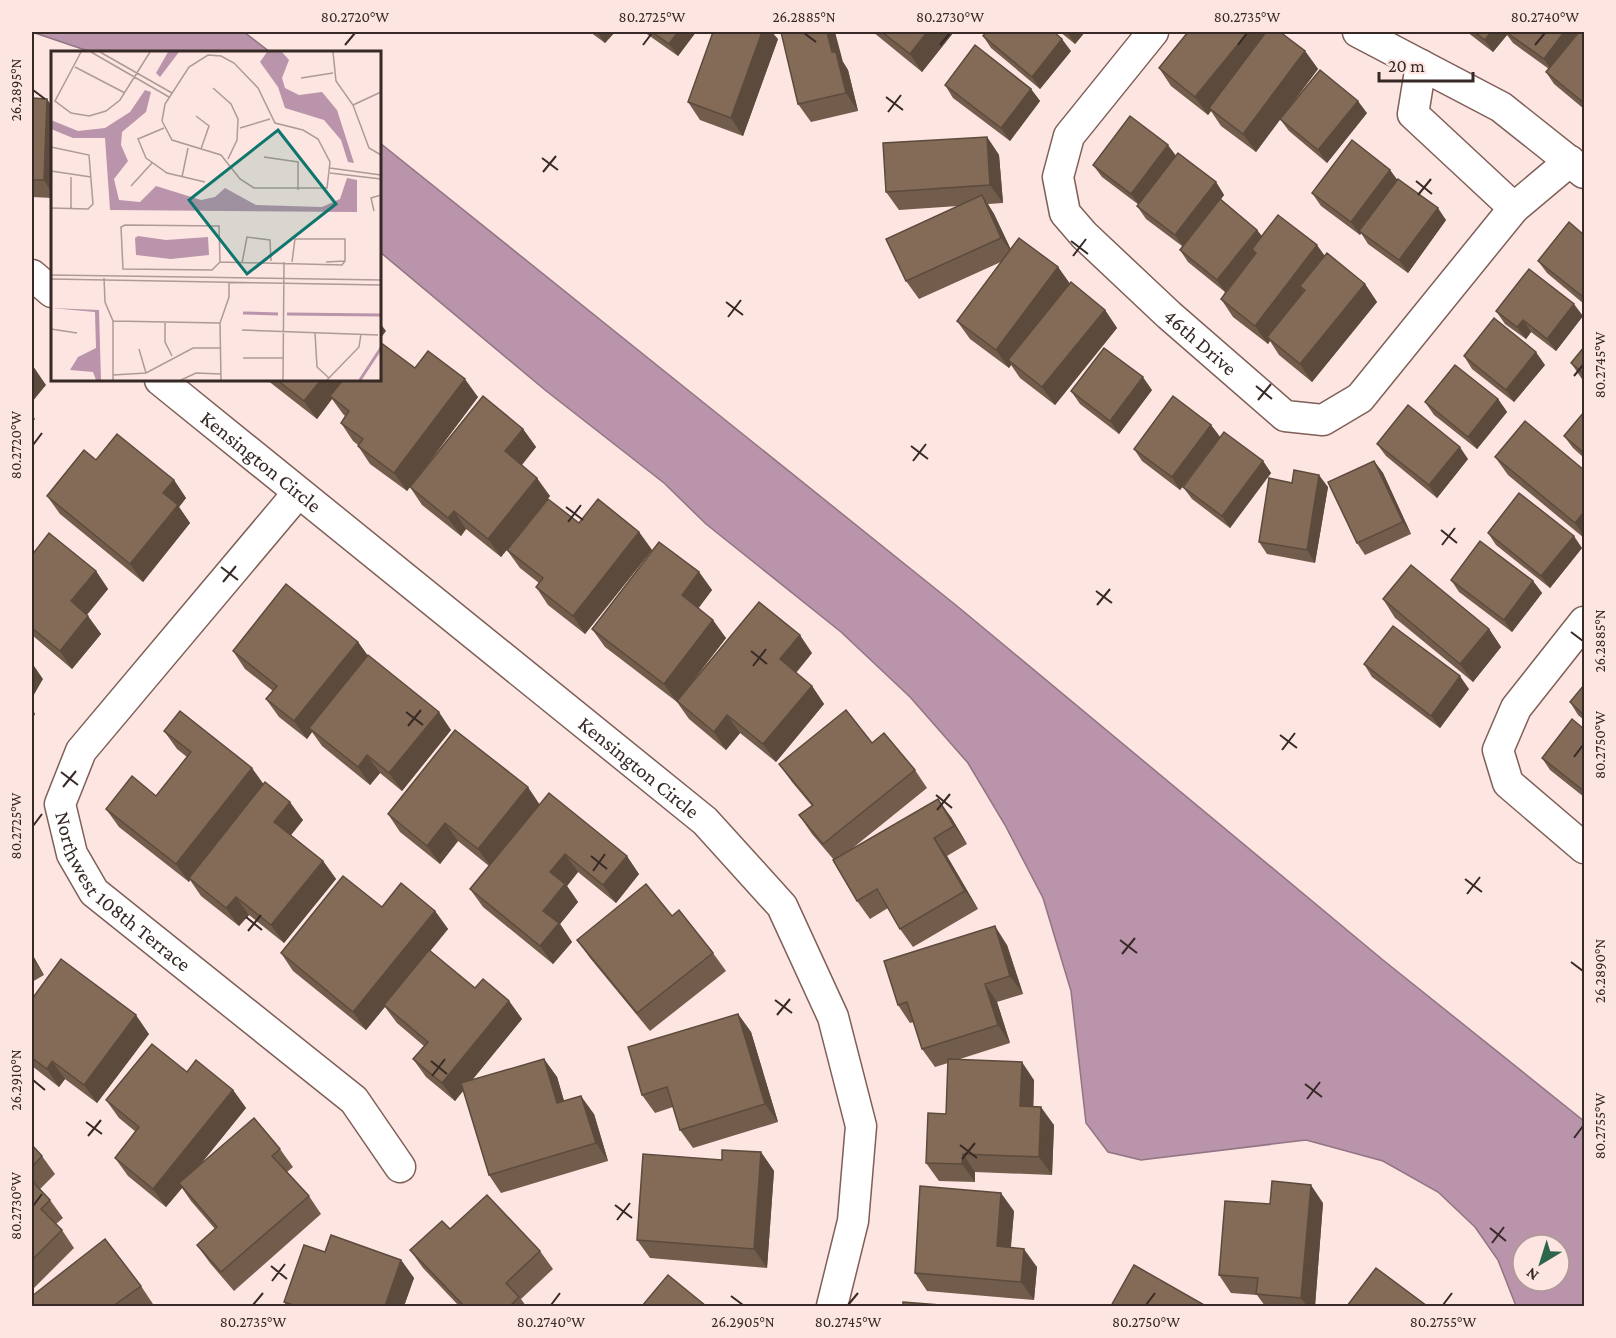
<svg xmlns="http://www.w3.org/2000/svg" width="1616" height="1338" font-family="'Crimson Pro',serif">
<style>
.water{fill:#b994aa;stroke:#927482;stroke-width:1.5;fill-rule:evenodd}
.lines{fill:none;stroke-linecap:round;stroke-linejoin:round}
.street-casing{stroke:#7f5f57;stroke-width:33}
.street{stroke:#fff;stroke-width:30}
.wall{fill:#725c4b}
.shaded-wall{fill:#5c4b3d}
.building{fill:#846b57;stroke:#5c4b3d;stroke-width:1.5}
.ticks{fill:none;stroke:#372925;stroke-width:2}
.labels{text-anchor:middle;stroke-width:6;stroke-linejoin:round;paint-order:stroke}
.street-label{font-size:21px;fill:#372925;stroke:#fde6e1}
.inset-river{fill:none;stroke:#b994aa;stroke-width:3}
.inset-road{fill:none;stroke:#ae9a96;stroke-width:1.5}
.view{fill:#0f766e;fill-opacity:0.15;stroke:#0f766e;stroke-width:3}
.inset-edge{fill:none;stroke:#372925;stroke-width:3}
.neatline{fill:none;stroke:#372925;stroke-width:2}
.ticks-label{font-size:15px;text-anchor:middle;fill:#372925}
</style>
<rect width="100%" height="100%" fill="#fde6e1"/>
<g class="water">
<path d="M32,32H244L270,52H91Z"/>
<path d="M380,143L957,606L1383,960L1584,1121V1306H1516L1498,1260L1475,1227L1438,1192L1383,1161L1306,1140L1141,1160L1108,1152L1086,1123L1071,991L1043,898L1005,825L968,763L910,697L841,632L706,524L664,483L545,390L380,252ZM1523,1245H1559V1281H1523Z"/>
</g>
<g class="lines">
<defs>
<g id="street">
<path id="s1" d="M1153,32L1069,136L1058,177L1065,213L1084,235L1169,315L1285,416L1323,420L1360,398L1514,208L1570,161"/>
<path d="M1358,32L1501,107L1584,173"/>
<path d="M1421,65L1413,114L1514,208"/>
<path d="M32,275L52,292"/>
<path id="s2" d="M160,380L705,821L782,906L833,1017L861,1126L853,1221L832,1306"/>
<path id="s3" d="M298,493L81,751L60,804L72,854L94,892L354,1100L400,1167"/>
<path d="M1584,622L1516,708L1498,750L1508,783L1584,848"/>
</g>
</defs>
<use href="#street" class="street-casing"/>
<use href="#street" class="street"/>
</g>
<g class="wall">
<path d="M590,32H615L605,43Z"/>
<path d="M644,32H696L678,56Z"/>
<path d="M873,32H952L953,33L922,72Z"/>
<path d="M1060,32H1085L1075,44Z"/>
<path d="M1467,32H1584V109L1554,84L1546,72L1549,69L1513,43L1507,35L1493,52Z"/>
<path d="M983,36L1071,51L1040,89L991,48Z"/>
<path d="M778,39L743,136L700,120L688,102Z"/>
<path d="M1305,51L1318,69L1284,114L1367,113L1327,163L1289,131L1280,119L1256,152L1221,126L1211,111L1208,115L1171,86L1159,68Z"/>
<path d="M843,62L848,70L858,111L811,122L798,104Z"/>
<path d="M945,85L1031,89L1040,101L1010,141L953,98Z"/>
<path d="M32,98L47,99L52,107V198L32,197Z"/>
<path d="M987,137L999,155L1003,203L988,204L994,214L1011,250L1058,267L1069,283L1105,310L1117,328L1055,405L1020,378L1011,365L1009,368L970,339L957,321L1003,261L919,299L906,281L958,206L899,210L886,192Z"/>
<path d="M1176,156L1216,182L1224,195L1221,199L1257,230L1262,236L1325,256L1365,284L1377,302L1312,382L1279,355L1270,341L1268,344L1233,317L1221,299L1225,292L1188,262L1180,250L1182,246L1146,219L1137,206L1139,205L1102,177L1093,165Z"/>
<path d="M1390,170L1397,180L1446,220L1408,273L1368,244L1361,233L1360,235L1321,206L1312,193Z"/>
<path d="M1584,235V304L1547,273L1538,261Z"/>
<path d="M1496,311L1583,316L1556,351L1531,332L1526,339L1505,324Z"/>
<path d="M1584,347V382L1571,363Z"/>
<path d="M1464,356L1545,365L1514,402L1472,369Z"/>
<path d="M415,368L478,397L423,471L523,429L536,447L522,465L550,496L501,557L466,529L461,536L422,505L410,487L407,491L370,464L358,446V445L353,441L341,423L345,416L343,414L332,399L317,419L267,380H380Z"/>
<path d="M1152,390L1119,434L1080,404L1071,391Z"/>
<path d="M1498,399L1507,412L1477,449L1434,415L1425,402Z"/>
<path d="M1584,412V458L1573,448L1564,436Z"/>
<path d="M1211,425L1220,437L1180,490L1142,461L1134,449Z"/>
<path d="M1377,444L1468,459L1437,498L1386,456Z"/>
<path d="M1495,457L1584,470V538L1508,475Z"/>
<path d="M96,460L174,480L186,498L179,507L190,523L143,582L60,514L47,496Z"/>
<path d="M1263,461L1271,473L1230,528L1192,499L1183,487Z"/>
<path d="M1374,461L1383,473L1411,534L1365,555L1357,543Z"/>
<path d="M1292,483L1328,487L1315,563L1267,554L1259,542Z"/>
<path d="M579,523L639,532L652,550L585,634L548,605L536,587L539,583L520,568L507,550Z"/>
<path d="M1488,533L1582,548L1550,588L1496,545Z"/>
<path d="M32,555L96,571L108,589L87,615L101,634L72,669L32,635Z"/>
<path d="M699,572L712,590L698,608L726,638L684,692L812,653L796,673L812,686L824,704L776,762L740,733L726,750L689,719L677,702L605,647L592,629Z"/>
<path d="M1451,580L1533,581L1542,593L1512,632L1459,592Z"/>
<path d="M1383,599L1489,629L1501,647L1473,682L1395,618Z"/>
<path d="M358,642L368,656L451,730L402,791L380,773L370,785L322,746L312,732L307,739L279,717L266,699L273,691L245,669L233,651Z"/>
<path d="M1364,664L1469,689L1440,728L1372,677Z"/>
<path d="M1584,685V720L1578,715L1570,702Z"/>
<path d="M1584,729V797L1550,770L1542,758Z"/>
<path d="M164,731L264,784L303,820L291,835L323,861L336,879L284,943L249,915L239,926L201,896L190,880L189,882L119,827L106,809L156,796L187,757L177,749Z"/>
<path d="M872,743L915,770L927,788L849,851L951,817L967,844L947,856L978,909L913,947L900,929L888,908L870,919L857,901L834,860L812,834L799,815L812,806L792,782L779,764Z"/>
<path d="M539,804L639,874L616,903L578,872L567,886L578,902L560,924L572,942L553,964L483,907L470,889L489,866L458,841L440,864L400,832L388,814Z"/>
<path d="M382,907L435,911L448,929L430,951L475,988L509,1001L522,1019L472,1080L544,1059L557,1077L564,1101L594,1114L608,1161L501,1193L489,1175L463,1090L455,1101L426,1077L413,1059L424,1046L397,1023L385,1007L366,1030L293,971L281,953Z"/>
<path d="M672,916L713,953L726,971L650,1031L590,958L577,940Z"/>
<path d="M1007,945L1023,994L997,1002L1010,1043L960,1059L1034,1080L1033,1106L1054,1125L1052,1175L975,1172V1182L939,1181L926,1163L946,1114L948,1063L935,1067L922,1049L914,1022L910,1023L898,1005Z"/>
<path d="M32,954L44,975L32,982Z"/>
<path d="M32,999L149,1034L97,1103L65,1079L59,1087L32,1066Z"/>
<path d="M738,1014L751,1032L778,1122L693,1148L680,1130L673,1107L655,1113L642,1095Z"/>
<path d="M187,1072L233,1090L246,1108L200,1165L280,1149L293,1167L287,1172L309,1196L321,1214L234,1291L210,1263L197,1245L215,1229L191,1201L182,1188L166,1207L128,1176L115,1158L136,1132L119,1118L106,1100Z"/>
<path d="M32,1145L42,1156L55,1174L40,1189L50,1200L63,1218L56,1224L62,1230L74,1248L32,1290Z"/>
<path d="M761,1152L774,1171L767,1268L650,1258L637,1240L722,1160Z"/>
<path d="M1323,1203L1315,1306H1265L1257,1295L1231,1293L1219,1275L1270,1204Z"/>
<path d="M1014,1211L1011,1247L1037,1267L1034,1300L927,1291L915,1273Z"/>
<path d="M450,1229L540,1251L553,1269L521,1299L526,1306H459L423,1268L410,1250Z"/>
<path d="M325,1252L401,1260L414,1278L404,1306H287L284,1302Z"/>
<path d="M141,1286L153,1304L149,1306H32Z"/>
</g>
<g class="shaded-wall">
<path d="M597,32H615L605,43Z"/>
<path d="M678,32H696L678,56L669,44Z"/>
<path d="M762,32H772L778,39L743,136L731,118Z"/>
<path d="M827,32H835L843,62L848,70L858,111L846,93L832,52Z"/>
<path d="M927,32H952L953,33L922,72L910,54Z"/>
<path d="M1067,32H1085L1075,44Z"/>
<path d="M1248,32H1270L1209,108L1211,111L1208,115L1195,97Z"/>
<path d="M1491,32H1505L1507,35L1493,52L1485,40Z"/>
<path d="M1564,32H1582L1552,71L1544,59Z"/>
<path d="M1062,39L1071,51L1040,89L1032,77Z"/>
<path d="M1305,51L1318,69L1256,152L1243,134Z"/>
<path d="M1031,89L1040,101L1010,141L1001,128Z"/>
<path d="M47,99L52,107V193L44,180Z"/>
<path d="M1358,101L1367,113L1327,163L1318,150Z"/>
<path d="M987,137L999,155L1003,203L990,185Z"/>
<path d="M1168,145L1177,157L1140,206L1131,194Z"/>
<path d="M1390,170L1399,182L1359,231L1361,233L1360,235L1351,222Z"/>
<path d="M1216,182L1224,195L1184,248L1175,235Z"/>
<path d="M982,195L994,214L1014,256L1001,238Z"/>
<path d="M1438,208L1446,220L1408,273L1399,260Z"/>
<path d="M1257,230L1266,242L1252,249L1256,254L1225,292L1217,280Z"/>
<path d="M1317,245L1330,263L1305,290L1300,286L1306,295L1267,337L1270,341L1268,344L1255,326Z"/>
<path d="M1058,267L1071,285L1008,360L1011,365L1009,368L996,350Z"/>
<path d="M1365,284L1377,302L1312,382L1300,364Z"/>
<path d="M1574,304L1583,316L1556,351L1547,339Z"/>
<path d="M1105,310L1117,328L1055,405L1042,387Z"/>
<path d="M1523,320L1531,332L1526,339L1517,327Z"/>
<path d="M380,323L386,331L380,339Z"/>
<path d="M1536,352L1545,365L1514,402L1506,390Z"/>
<path d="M33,366L46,385L32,402V368Z"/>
<path d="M1143,377L1152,390L1119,434L1110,421Z"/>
<path d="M465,379L478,397L407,491L394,473Z"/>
<path d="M321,380H348L330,396L332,399L317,419L304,401Z"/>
<path d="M1498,399L1507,412L1477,449L1468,437Z"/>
<path d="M32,414L35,419L32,423Z"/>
<path d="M1211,425L1220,437L1180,490L1172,477Z"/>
<path d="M523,429L536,447L518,469L505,451Z"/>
<path d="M1460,447L1468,459L1437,498L1429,485Z"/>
<path d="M1263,461L1271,473L1230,528L1222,516Z"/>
<path d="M1374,461L1383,473L1411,534L1403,522Z"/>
<path d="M1319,475L1328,487L1315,563L1307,550Z"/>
<path d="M537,478L550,496L501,557L488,539Z"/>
<path d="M174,480L186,498L179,507L190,523L143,582L130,564L163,493Z"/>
<path d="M454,511L466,529L461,536L448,518Z"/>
<path d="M1584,512V536L1575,523Z"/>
<path d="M639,532L652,550L585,634L573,616Z"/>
<path d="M1574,536L1582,548L1550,588L1541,576Z"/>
<path d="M96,571L108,589L83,619L71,601Z"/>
<path d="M699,572L712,590L695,613L682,595Z"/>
<path d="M1533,581L1542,593L1512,632L1504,620Z"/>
<path d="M88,616L101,634L72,669L60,651Z"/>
<path d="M713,620L726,638L677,702L664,684Z"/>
<path d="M1489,629L1501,647L1473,682L1460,664Z"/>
<path d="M800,635L812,653L792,677L780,659Z"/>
<path d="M358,642L371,660L309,728L312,732L307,739L294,721Z"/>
<path d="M32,663L43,679L32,698Z"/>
<path d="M1460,676L1469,689L1440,728L1431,716Z"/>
<path d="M812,686L824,704L776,762L763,744Z"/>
<path d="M32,708L35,714L32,720Z"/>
<path d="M439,712L451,730L402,791L389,773Z"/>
<path d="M727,715L740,733L726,750L714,732Z"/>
<path d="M367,755L380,773L370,785L358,767Z"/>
<path d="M252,768L265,786L189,878L190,880L189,882L176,864Z"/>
<path d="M528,787L540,805L491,867L478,849Z"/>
<path d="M938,799L951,817L967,844L954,826Z"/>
<path d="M290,802L303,820L287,840L274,822Z"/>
<path d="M445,823L458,841L440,864L427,846Z"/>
<path d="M934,838L947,856L978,909L965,891Z"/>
<path d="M565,854L578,872L567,886L578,902L560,924L572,942L553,964L540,946L543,911L550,872Z"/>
<path d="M627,856L639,874L616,903L603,885Z"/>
<path d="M323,861L336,879L284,943L271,925Z"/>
<path d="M236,897L249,915L239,926L226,908Z"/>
<path d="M435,911L448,929L366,1030L353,1012Z"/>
<path d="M995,926L1007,945L1023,994L1010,976Z"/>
<path d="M32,954L44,975L32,958Z"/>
<path d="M985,984L997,1002L1010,1043L998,1025Z"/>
<path d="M509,1001L522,1019L455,1101L442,1083Z"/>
<path d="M738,1014L751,1032L778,1122L765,1104Z"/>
<path d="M136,1015L149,1034L97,1103L84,1085Z"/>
<path d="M544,1059L557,1077L570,1121L557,1103Z"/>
<path d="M52,1061L65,1079L59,1087L47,1069Z"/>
<path d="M1022,1062L1034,1080L1033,1124L1020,1106Z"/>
<path d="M233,1090L246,1108L182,1187L179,1183L182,1188L166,1207L153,1189Z"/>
<path d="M581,1096L594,1114L608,1161L596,1143Z"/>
<path d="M1041,1107L1054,1125L1052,1175L1039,1157Z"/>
<path d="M761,1152L774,1171L767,1268L754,1249Z"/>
<path d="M963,1154L975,1172V1182L962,1164Z"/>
<path d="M1311,1185L1323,1203L1315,1306H1307L1301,1298Z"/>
<path d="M1001,1193L1014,1211L1009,1264L997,1246Z"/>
<path d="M1024,1249L1037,1267L1034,1300L1021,1282Z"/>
<path d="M401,1260L414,1278L404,1306H385Z"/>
</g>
<g class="building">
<path d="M652,32H678L669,44Z"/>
<path d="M713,32H762L731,118L688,102Z"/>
<path d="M781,32H827L832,52H836L846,93L798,104Z"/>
<path d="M882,32H927L910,54Z"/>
<path d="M986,32H1054L1062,39L1032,77L983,36Z"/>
<path d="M1188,32H1248L1195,97L1159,68Z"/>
<path d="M1266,32H1280L1305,51L1243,134L1209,108Z"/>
<path d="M1474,32H1491L1485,40Z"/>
<path d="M1506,32H1564L1544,59Z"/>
<path d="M1579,32H1584V103L1546,72Z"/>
<path d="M975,45L1031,89L1001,128L945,85Z"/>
<path d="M1320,70L1358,101L1318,150L1280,119Z"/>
<path d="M32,98L47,99L44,180H32Z"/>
<path d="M1130,116L1168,145L1131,194L1093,165Z"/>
<path d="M987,137L990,185L886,192L883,143Z"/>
<path d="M1352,140L1390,170L1351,222L1312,193Z"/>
<path d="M1178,153L1216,182L1175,235L1137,206Z"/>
<path d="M1398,179L1438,208L1399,260L1359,231Z"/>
<path d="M982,195L1001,238L906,281L886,239Z"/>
<path d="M1220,199L1257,230L1217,280L1180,250Z"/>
<path d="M1278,215L1317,245L1255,326L1221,299L1256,253L1252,249Z"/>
<path d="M1569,222L1584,235V292L1582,296L1538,261Z"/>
<path d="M1019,238L1058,267L996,350L957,321Z"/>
<path d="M1327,253L1365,284L1300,364L1267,337L1305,290L1300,286Z"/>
<path d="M1529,269L1574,304L1547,339L1523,320L1517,327L1496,311Z"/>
<path d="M1071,282L1105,310L1042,387L1008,360Z"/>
<path d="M1494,318L1536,352L1506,390L1464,356Z"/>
<path d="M380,342L415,368L428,351L465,379L394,473L358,446L363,439L341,423L349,411L330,396L343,380H380Z"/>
<path d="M1584,347V374L1571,363Z"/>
<path d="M1104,348L1143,377L1110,421L1071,391Z"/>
<path d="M1455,365L1498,399L1468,437L1425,402Z"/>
<path d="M277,380H321L304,401Z"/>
<path d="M483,396L523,429L505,451L537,478L488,539L454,511L448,518L410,487Z"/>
<path d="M1173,396L1211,425L1172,477L1134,449Z"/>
<path d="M1408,405L1460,447L1429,485L1377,444Z"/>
<path d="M1584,412V453L1564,436Z"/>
<path d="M1525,421L1584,470V512L1575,523L1495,457Z"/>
<path d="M1224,432L1263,461L1222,516L1183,487Z"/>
<path d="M117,434L174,480L163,493L178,505L130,564L47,496L84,450L96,460Z"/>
<path d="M1374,461L1403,522L1357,543L1328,482Z"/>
<path d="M1294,470L1319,475L1307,550L1259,542L1269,478L1292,483Z"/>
<path d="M1519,493L1574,536L1541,576L1488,533Z"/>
<path d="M548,499L579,523L598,499L639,532L573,616L536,587L543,578L507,550Z"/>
<path d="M49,533L96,571L71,601L88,616L60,651L32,628V555Z"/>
<path d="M1480,541L1533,581L1504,620L1451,580Z"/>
<path d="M659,542L699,572L682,595L713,620L664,684L592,629Z"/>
<path d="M1411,565L1489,629L1460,664L1383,599Z"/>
<path d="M286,584L358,642L294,721L266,699L277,686L233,651Z"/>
<path d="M759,602L800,635L780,659L812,686L763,744L727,715L714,732L677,701Z"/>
<path d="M1393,626L1460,676L1431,716L1364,664Z"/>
<path d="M368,655L439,712L389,773L367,755L358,767L309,728Z"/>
<path d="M1584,685V715L1570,702Z"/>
<path d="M846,710L872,743L884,733L915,770L823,844L799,815L813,805L779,764Z"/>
<path d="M180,711L252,768L176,864L106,809L132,776L156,796L191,752L164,731Z"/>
<path d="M1572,719L1584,729V791L1542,758Z"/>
<path d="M455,730L528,787L478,849L445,823L427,846L388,814Z"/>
<path d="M265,782L290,802L274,822L323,861L271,925L236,897L226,908L189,878Z"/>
<path d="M549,793L627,856L603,885L565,854L550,872L565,884L543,911L559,923L540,946L470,889Z"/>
<path d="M938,799L954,826L934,838L965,891L900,929L877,889L857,901L833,860Z"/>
<path d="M343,876L382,907L401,883L435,911L353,1012L281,953Z"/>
<path d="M646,884L672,916L679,910L713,953L637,1013L577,940Z"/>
<path d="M995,926L1010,976L985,984L998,1025L922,1049L907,1002L898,1005L884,961Z"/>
<path d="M429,950L475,988L483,979L509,1001L442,1083L413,1059L428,1042L384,1005Z"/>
<path d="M61,959L136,1015L84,1085L52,1061L47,1069L32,1058V999Z"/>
<path d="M738,1014L765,1104L680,1130L667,1087L642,1095L628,1047Z"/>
<path d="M152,1044L187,1072L196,1060L233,1090L153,1189L115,1158L139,1127L106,1100Z"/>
<path d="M544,1059L557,1103L581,1096L596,1143L489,1175L461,1083Z"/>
<path d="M948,1059L1022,1062L1020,1106L1041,1107L1039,1157L963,1154L962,1164L926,1163L928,1113L946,1114Z"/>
<path d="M254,1118L280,1149L272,1156L309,1196L221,1272L197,1245L217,1227L179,1183Z"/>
<path d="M32,1145L42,1156L32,1167Z"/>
<path d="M722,1150L761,1152L754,1249L637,1240L643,1154L722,1160Z"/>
<path d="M32,1181L50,1200L41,1209L62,1230L32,1260Z"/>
<path d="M1272,1181L1311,1185L1301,1298L1256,1294L1258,1278L1219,1275L1225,1201L1270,1204Z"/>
<path d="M920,1186L1001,1193L997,1246L1024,1249L1021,1282L915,1273Z"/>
<path d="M487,1195L540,1251L506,1283L519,1297L510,1306H464L410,1250L442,1221L450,1229Z"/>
<path d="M331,1235L401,1260L385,1306H296L284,1302L304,1245L325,1252Z"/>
<path d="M105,1239L141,1286L113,1306H32V1296Z"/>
<path d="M1134,1265L1206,1306H1111Z"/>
<path d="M1376,1268L1427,1306H1347Z"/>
<path d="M668,1275L706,1306H642Z"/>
<path d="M903,1302L953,1306H903Z"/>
</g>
<path class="ticks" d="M804,33L816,42M345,45L355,33M643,45L652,33M940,45L950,33M1238,45L1247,33M1535,45L1545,33M33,90L45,99M886,97L903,110M888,112L901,95M542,158L558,170M543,172L556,156M1416,181L1432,194M1418,195L1431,179M1071,241L1088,254M1073,256L1086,239M726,302L743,315M728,317L741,300M1574,376L1583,365M1256,386L1272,399M1258,400L1271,384M33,445L42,433M911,446L928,459M913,461L926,444M566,507L583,520M568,522L581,505M1441,530L1457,543M1442,545L1455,528M221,567L238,580M223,582L236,566M1096,591L1112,603M1097,605L1110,589M1571,632L1583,641M751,651L767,664M753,666L766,649M406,712L423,725M408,726L421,710M1280,735L1297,748M1282,750L1295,733M1574,757L1583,745M61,772L78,785M63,787L76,771M936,795L952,808M937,810L950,794M33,826L42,814M591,856L607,869M593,871L605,854M1465,879L1482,892M1467,894L1480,877M246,917L262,930M248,931L261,915M1120,940L1137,953M1122,954L1135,938M1571,962L1583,971M775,1000L792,1013M777,1015L790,999M431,1061L447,1074M432,1076L445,1059M33,1080L45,1090M1305,1084L1322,1097M1307,1099L1320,1082M86,1122L102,1134M88,1136L101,1120M1574,1138L1583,1126M960,1145L977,1158M962,1159L975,1143M615,1205L632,1218M33,1206L42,1194M617,1220L630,1203M1490,1228L1506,1241M1492,1243L1504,1227M271,1266L287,1279M272,1281L285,1264M731,1296L743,1305M253,1305L263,1293M551,1305L560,1293M848,1305L858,1293M1146,1305L1155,1293M1443,1305L1452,1293"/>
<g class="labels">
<g class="street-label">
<text dy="7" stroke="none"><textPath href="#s1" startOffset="400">46th Drive</textPath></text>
<text dy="7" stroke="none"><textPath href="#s2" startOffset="130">Kensington Circle</textPath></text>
<text dy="7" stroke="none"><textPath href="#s2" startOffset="616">Kensington Circle</textPath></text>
<text dy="7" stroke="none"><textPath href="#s3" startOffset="506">Northwest 108th Terrace</textPath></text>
</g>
</g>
<g transform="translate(51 51)">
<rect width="330" height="330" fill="#fde6e1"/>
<path d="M117,1H128L109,26L105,22ZM216,1H231L238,9L231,27L234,37L248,44L271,41L286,59L303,112L297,111L290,89L273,69L234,57L227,36L209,11ZM94,39L100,41L95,61L71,81L70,94L77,110L63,128L68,149L89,151L105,135L150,149L164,146L174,137L205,154L271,156L289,148L296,127L306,129V161L59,159L54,87H22L0,78V69L27,80L54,77L79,61ZM87,185L115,189L157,186L158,204L120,208L85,204L84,187ZM0,257L48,259L50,329H45L42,321L19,319L27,306L45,297L44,261Z" fill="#b994aa"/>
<path class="inset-river" d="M192,262L227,263M236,263L330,264M309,329L330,297"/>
<path class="inset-road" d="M30,1L4,50L20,62L38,65L55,60L69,49L99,1M40,1L118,46M49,1L121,42M282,1L285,30L302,54L318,97L330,104M157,4L170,5L183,12L207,37L224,72L252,79L267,88L279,111L276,137H203L189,128L170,104L121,89L111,70L114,53L138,16ZM24,16L74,42M250,27L282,22M162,37L180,53L187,68L186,89L177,108M302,54L330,41M145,65L158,75L150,98M113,77L87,88L95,107L116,122L154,131M189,77L219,68M0,96L38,104L42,153L37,158L0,157M213,106L247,111V139M279,117L330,124M0,120L40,126M279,122L330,128M20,126V158M131,126L137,97M80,135L101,112M323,160L320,147L330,144M74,174L168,175L169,211L161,219L72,218L70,176ZM169,211L291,214L294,210V188H244L241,211M275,211L294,210M191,212L196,186L219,189L220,210M0,224L330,229M53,227L54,251L62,270V329M0,228L330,234M62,270L169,272M114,271V291L121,305M0,278L26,282M191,279L327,284M264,282L266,316L278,327M88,298L95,322M192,307H232M62,324L95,322L142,297H170M130,329L145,322L170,323M170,329L169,272L178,246V231M232,329L233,211M276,329L308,296L310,283"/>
<path class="view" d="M227,79L285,153L196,223L138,149Z"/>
<rect width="330" height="330" class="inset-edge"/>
</g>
<rect width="1616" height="1338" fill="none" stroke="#fde6e1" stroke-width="66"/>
<g transform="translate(1541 1263) rotate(218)"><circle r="28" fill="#fde6e1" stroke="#ae9a96" stroke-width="1.5"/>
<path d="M0-4.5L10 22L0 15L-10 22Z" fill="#2e664d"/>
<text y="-9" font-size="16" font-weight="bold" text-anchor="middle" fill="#372925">N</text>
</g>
<path d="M1379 72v9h94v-9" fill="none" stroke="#372925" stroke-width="3"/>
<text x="1388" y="72" font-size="18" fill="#372925" stroke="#fde6e1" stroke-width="4.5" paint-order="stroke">20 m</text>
<rect x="33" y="33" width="1550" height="1272" class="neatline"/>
<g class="ticks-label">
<text x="355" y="22">80.2720°W</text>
<text x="652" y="22">80.2725°W</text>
<text x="804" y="22">26.2885°N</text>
<text x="950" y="22">80.2730°W</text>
<text x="1247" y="22">80.2735°W</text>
<text x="1545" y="22">80.2740°W</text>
<text transform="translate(16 90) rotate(-90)" y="5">26.2895°N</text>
<text transform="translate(1600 365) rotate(-90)" y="5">80.2745°W</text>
<text transform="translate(16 445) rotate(-90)" y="5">80.2720°W</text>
<text transform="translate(1600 641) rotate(-90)" y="5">26.2885°N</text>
<text transform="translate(1600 745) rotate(-90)" y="5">80.2750°W</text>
<text transform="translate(16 826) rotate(-90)" y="5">80.2725°W</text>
<text transform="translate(1600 971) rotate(-90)" y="5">26.2890°N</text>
<text transform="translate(16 1080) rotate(-90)" y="5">26.2910°N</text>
<text transform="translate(1600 1126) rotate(-90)" y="5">80.2755°W</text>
<text transform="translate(16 1206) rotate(-90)" y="5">80.2730°W</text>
<text x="253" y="1327">80.2735°W</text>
<text x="551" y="1327">80.2740°W</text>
<text x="743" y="1327">26.2905°N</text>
<text x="848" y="1327">80.2745°W</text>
<text x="1146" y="1327">80.2750°W</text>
<text x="1443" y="1327">80.2755°W</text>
</g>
</svg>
